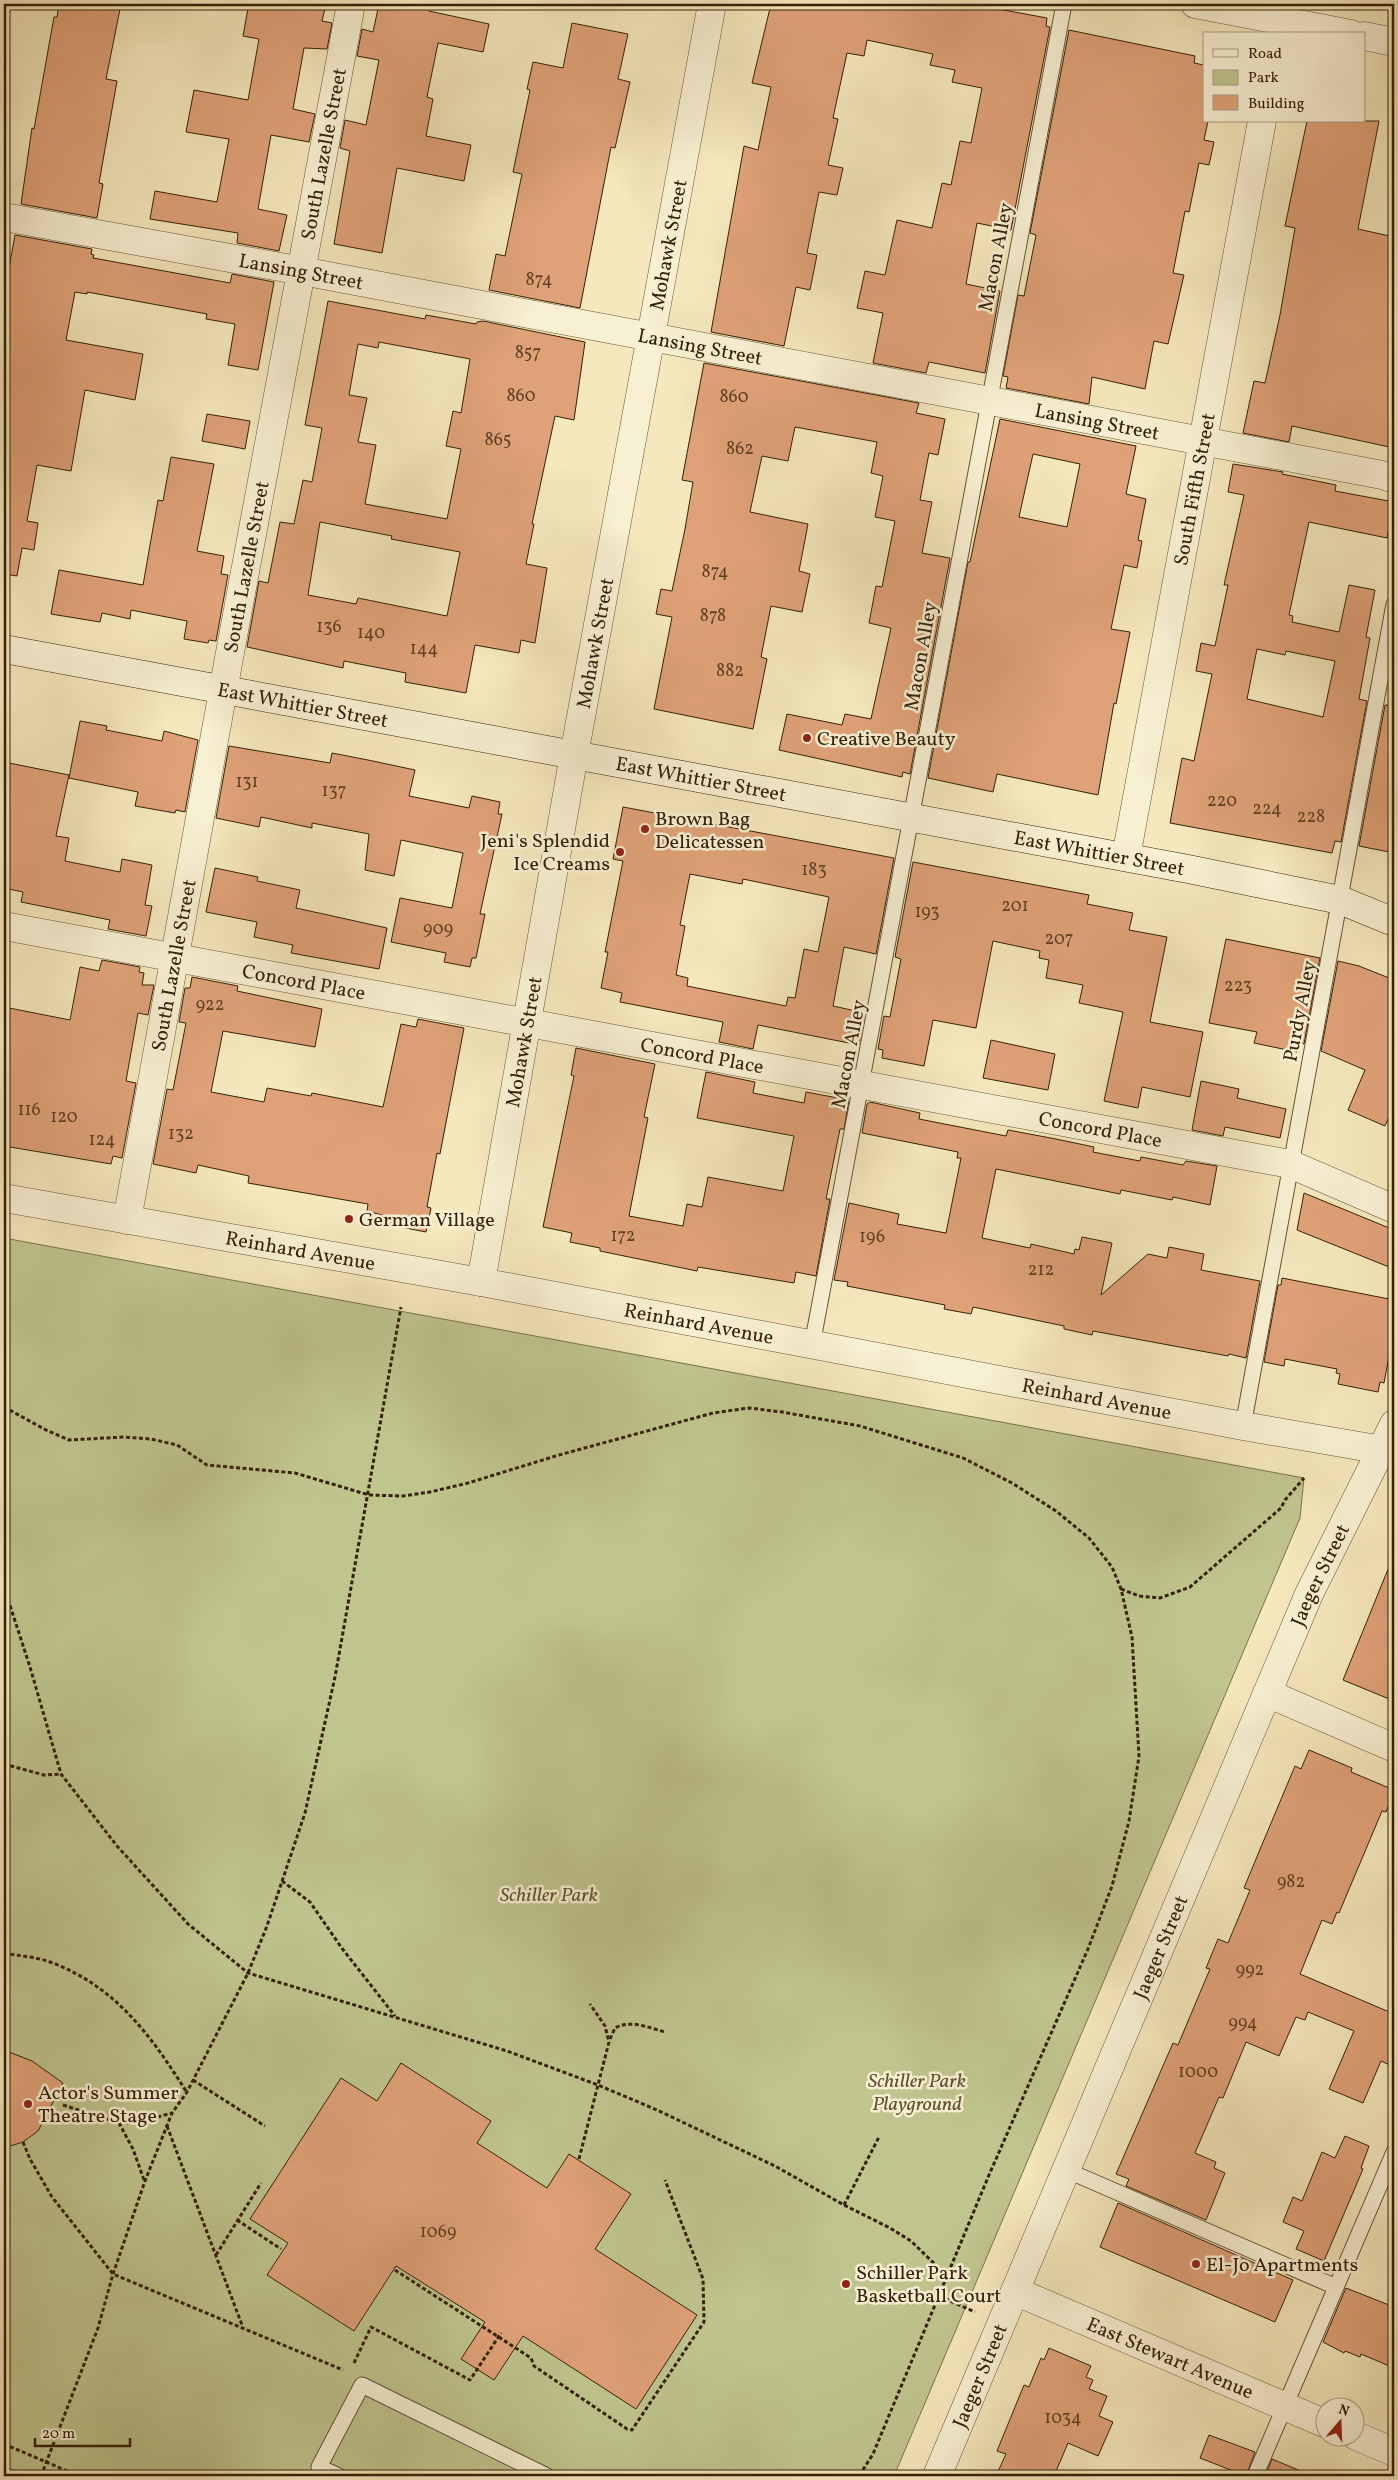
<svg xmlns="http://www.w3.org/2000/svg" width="1398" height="2480" font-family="Vollkorn,serif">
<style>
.green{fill:#c0c58e;stroke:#7a724b}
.building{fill:#dfa178;stroke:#352008;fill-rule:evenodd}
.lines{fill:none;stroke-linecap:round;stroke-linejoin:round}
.lane-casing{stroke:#655235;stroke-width:17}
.street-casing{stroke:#655235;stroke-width:29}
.secondary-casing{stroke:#352008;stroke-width:29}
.path{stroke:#352008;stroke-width:3;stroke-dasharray:4 2.5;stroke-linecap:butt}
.lane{stroke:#f8f0d3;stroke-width:15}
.street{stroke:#f8f0d3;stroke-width:28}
.secondary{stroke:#f8f0d3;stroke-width:28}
.poi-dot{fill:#8f2418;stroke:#f8f0d3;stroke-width:2}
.labels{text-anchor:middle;stroke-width:5;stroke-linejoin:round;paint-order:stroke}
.number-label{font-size:18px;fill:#604024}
.street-label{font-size:20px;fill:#352008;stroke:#f8f0d3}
.poi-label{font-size:20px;fill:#352008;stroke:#f8f0d3;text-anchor:start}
.park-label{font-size:20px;font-style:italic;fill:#5f5230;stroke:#f8f0d3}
</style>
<rect width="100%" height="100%" fill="#f5e8bc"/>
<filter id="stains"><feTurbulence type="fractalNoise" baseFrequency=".004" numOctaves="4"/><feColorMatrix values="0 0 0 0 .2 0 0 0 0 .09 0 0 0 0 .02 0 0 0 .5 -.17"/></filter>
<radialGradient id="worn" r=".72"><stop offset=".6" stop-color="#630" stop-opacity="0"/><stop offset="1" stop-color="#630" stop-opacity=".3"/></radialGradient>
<path class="green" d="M4,1238L1304,1478L1300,1518L894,2476H28L4,2466Z"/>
<g class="building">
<path d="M59,4H121L106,79L117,81L99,183L103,184L97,218L21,204L32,128L34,129L54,17H57Z"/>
<path d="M253,4H326L322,21L332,23L327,49L304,48L293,109L315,114L309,142L271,135L258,209L287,215L279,251L237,243L238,233L150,219L155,191L217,202L229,139L186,132L194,90L248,100L259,39L243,36L248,8H252Z"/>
<path d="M379,4H430L429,11L489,24L483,52L438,43L427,97L433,99L426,136L471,145L464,181L397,168L382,253L334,244L350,151L340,148L345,120L366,125L379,60L357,56L362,29L373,32Z"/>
<path d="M771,4H935L967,10L968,4H971L1047,18L1046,26L1050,27L1011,230L977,223L966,284L1000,291L985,373L929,362L926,373L873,363L883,313L857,308L865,271L885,275L897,220L932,228L942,183L951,185L960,141L971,143L982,88L952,82L955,70L930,65L933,54L867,40L864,56L847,53L833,118L838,119L828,165L843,168L837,195L819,192L807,253L817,255L810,290L796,287L784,346L711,332L744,146L758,150L771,87L752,83Z"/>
<path d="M572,23L628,34L618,79L630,82L615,148L611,147L580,308L489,290L496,254L505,256L522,174L513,172L530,90L527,89L533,62L563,68Z"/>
<path d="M1069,30L1195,56L1194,63L1204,65V121H1208L1204,140L1214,142L1209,165L1199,163L1189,212L1185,211L1173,273L1184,275L1168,344L1154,341L1145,389L1092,377L1089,404L1006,388L1008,377L1003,376L1018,295L1024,296L1036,235L1030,233Z"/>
<path d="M1307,121H1379L1358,229L1394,237V448L1292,426L1289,442L1243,433L1254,381L1265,383L1280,315L1295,228L1285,226Z"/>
<path d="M15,235L92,249L91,254L94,255L93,258L230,283L232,274L274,282L258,370L228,365L235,324L206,319L207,314L87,292V294L75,292L66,340L143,354L135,400L85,390L71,471L37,465L27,521L38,523L34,550L22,548L17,576L4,574V283L6,284Z"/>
<path d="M328,301L425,319L426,315L476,324L477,322L483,321L585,342L574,420L555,416L532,524H534L526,564L547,568L535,643L521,640L519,653L475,645L466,693L405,682L406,673L344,661L343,668L247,647L259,581L268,583L280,522L294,524L303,480L312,482L322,428L305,425ZM379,342L470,359L461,413L453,411L446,446L461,449L447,519L365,504L376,445L358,442L367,398L349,395L358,344L378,348ZM320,522L392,536L391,539L460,552L447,616L358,598L356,604L308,595Z"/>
<path d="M704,363L919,403L916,413L945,419L938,455L929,453L920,500L932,502L922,553L950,558L910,774L903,772L902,777L779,750L787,714L842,725L845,714L871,719L891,628L869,623L876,586L882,587L895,521L875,517L883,476L871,473L877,442L795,427L788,461L762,456L750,512L808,524L799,571L810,574L802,612L771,606L761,657L767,659L753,729L654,709L672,617L656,614L661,589L672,591L685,529L693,482L682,480Z"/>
<path d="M207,414L250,421L245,449L202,441Z"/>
<path d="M1000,419L1136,446L1126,494L1146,499L1138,540L1142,541L1137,568L1124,565L1111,629L1130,632L1116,704L1114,703L1098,795L997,774L993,792L928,778L968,562H970ZM1033,454L1080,464L1067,527L1019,517Z"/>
<path d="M171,457L214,464L197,551L224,556L221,574L228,575L216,641L209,640L208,643L184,639L187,621L131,610L130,619L102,613L100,622L51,614L59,570L143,585L158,500L163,501Z"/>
<path d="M1233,464L1283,472L1282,474L1336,485L1335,491L1394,502L1387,538L1309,522L1289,615L1293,616L1292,622L1339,632L1349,585L1375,590L1366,637L1370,638L1359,699L1367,701L1341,842L1335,841L1332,853L1170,823L1182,758L1194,761L1212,674L1196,671L1201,643L1215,646L1228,585H1224L1244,495L1228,492ZM1257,649L1285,655L1286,651L1335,661L1323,717L1247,699Z"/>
<path d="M1385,705L1394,706V826L1389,852L1359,846Z"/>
<path d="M80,721L107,726L106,730L162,741L164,731L198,740L185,812L176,810L175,813L135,806L138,792L69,778Z"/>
<path d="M229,746L330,763L332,753L368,760L415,770L409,796L469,808L472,796L500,802L498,814H502L480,914H485L476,958H472L470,967L444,962L446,953L391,942L400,898L452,908L463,853L401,840L394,876L365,870L369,834L312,823V828L261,817L259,827L216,818Z"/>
<path d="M4,762L69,775L56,836L69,838L65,861L120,872L122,859L152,865L145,905L152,906L146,936L108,929L110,920L21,902L23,892L4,888Z"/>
<path d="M623,807L894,858L876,954L844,947L833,1006L865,1013L859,1045L758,1025L753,1049L719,1042L723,1022L620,1002L622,993L601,988L608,952H605L623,861L613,859ZM690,874L742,884L743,879L829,897L818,952L804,949L795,998L788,997L786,1006L687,986L688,978L676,975L685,926L680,925Z"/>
<path d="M913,862L1089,895L1087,904L1133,913L1129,930L1167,937L1150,1022L1203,1032L1190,1097L1142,1087L1138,1108L1104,1101L1123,1012L1079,1003L1083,985L1046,978L1049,960L1039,958L1040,951L993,941L976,1028L933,1020L924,1066L882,1058L883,1050L878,1049L884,1016L890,1017L901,959L895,957Z"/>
<path d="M215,868L258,877L257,881L300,890L296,908L387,928L379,969L291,953L293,945L254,937L257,922L206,912Z"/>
<path d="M1226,939L1320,958L1304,1044L1299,1042L1297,1052L1254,1043L1257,1032L1209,1023Z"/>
<path d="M102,960L140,967L139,972L144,973L142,985H154L148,1015L138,1013L126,1081L136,1083L122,1158L113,1156L111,1164L4,1146V1007L70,1020L80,967L99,971Z"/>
<path d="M1338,961L1359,966L1394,980V1105L1385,1126L1348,1110L1365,1070L1321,1051Z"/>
<path d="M192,977L238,986L237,991L322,1009L315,1047L223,1031L211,1092L264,1102L267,1088L311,1096L312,1093L383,1107L401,1024L416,1027L418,1019L464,1028L440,1154L437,1153L427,1207L431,1208L426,1232L380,1223L382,1215L367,1211L368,1204L248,1183L249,1176L198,1165L196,1173L153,1164L167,1089L173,1090L186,1023L179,1022L185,988H190Z"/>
<path d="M991,1040L1055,1054L1048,1090L983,1078Z"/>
<path d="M576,1048L655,1064L644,1117L648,1118L629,1216L683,1226L687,1204L702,1207L708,1177L783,1191L794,1136L697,1118L706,1072L755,1082L753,1093L804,1103L806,1092L849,1100L844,1129H840L826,1199H830L816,1276L796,1272L794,1283L698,1267L697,1271L600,1251V1248L570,1242L572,1233L543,1227L574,1076L571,1075Z"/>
<path d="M1201,1081L1239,1089L1237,1098L1286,1109L1280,1138L1225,1127L1223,1136L1192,1130Z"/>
<path d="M870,1102L920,1113L919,1119L1006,1136L1008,1130L1056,1139L1094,1147L1093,1152L1140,1161L1141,1157L1183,1165L1186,1161L1217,1166L1210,1205L1173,1197L1172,1200L1121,1190L1120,1194L996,1169L982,1238L1030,1248L1031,1244L1074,1254L1075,1249L1079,1250L1082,1237L1112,1243L1101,1295L1148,1254L1167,1258L1169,1247L1204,1254L1201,1270L1260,1281L1246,1358L1229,1354L1228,1356L1093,1331L1092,1335L1064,1329V1326L973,1307L971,1314L944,1309L945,1305L847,1286L848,1282L834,1280L849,1203L899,1214L897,1224L946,1233L961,1158H957L958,1152L862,1133L867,1104Z"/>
<path d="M1304,1193L1394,1230V1269L1297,1230Z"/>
<path d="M1282,1278L1394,1300V1330L1384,1383L1380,1382L1378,1392L1338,1384L1340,1374L1336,1373L1337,1369L1285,1359L1284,1366L1264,1362L1278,1285H1281Z"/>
<path d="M1393,1557H1394V1701L1343,1680Z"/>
<path d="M1309,1750L1352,1768L1351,1772L1394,1790L1386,1812L1382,1811L1339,1913L1337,1912L1332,1924L1322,1920L1300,1974L1394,2014V2067L1381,2061L1363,2103L1329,2089L1354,2031L1308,2012L1305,2020L1296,2017L1279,2056L1246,2042L1223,2098L1219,2097L1195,2153L1216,2162L1214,2168L1225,2173L1206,2220L1126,2186L1129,2179L1116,2174L1173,2043L1178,2045L1210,1969L1206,1968L1218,1939L1228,1943L1250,1890L1244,1888L1261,1847L1295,1766L1301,1769Z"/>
<path d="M4,2050L32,2061L63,2083L38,2131L23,2142L4,2148Z"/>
<path d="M401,2063L491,2121L477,2143L547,2188L569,2154L631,2194L595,2249L697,2315L636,2409L523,2336L494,2380L461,2359L485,2322L396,2266L354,2331L267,2275L288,2243L250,2219L341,2078L377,2101Z"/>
<path d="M1345,2136L1369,2146L1361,2168L1363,2169L1324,2261L1296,2249L1304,2231L1283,2222L1293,2197L1302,2201L1322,2152L1335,2158Z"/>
<path d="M1118,2203L1293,2280L1275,2322L1100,2247Z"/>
<path d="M1346,2288L1394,2307V2368L1361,2354L1360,2357L1345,2351L1344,2353L1323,2342Z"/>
<path d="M1049,2348L1091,2366L1086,2377L1093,2380L1089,2389L1107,2396L1099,2416L1113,2422L1098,2456L1068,2443L1054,2476H996L1006,2454L997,2451L1024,2385L1029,2387L1041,2358L1044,2360Z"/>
<path d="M1209,2435L1255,2452L1246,2476L1200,2458Z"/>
<path d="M1272,2459L1313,2476H1265Z"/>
</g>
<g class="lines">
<defs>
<g id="lane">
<path d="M812,1345C898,898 978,450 1064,4"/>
<path d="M1243,1426L1394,604"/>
<path d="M1066,2170L1336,2287"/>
<path d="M339,2476L319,2467L362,2385L547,2476"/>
<path d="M1255,2476L1394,2152"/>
</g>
<g id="street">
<path d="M1195,4L1351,34"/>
<path d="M1364,36L1394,42"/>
<path id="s1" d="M4,217L302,271L1382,475L1394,479"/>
<path id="s2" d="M1126,857L1262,121"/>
<path id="s3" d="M4,926L1290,1164L1394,1209"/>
<path id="s4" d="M4,1198L481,1282L1243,1426L1394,1452"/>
<path id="s5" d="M127,1220L231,647L351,4"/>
<path id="s6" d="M481,1282L574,755L712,4"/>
<path d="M1267,1693L1394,1748"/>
<path id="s7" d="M1015,2291L1326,2424"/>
<path d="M1356,2436L1394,2452"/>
<path id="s8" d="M937,2476L1309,1594L1394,1424"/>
</g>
<g id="secondary">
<path id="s9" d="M4,649L1188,869L1340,900L1394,922"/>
</g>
</defs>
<use href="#lane" class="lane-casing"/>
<use href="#street" class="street-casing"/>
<use href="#secondary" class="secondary-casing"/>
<g class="path">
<path d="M4,1407L46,1430L69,1440L124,1437L151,1439L177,1445L207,1465L295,1473L369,1495L403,1496L430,1492L468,1483L559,1455L713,1413L749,1408L782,1412L860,1426L963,1458L1012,1483L1056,1511L1089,1538L1112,1567L1121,1589L1132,1637L1139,1756L1129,1821L1112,1886L1088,1949L989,2175L873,2454L859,2476"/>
<path d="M4,1587L30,1667L61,1774L117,1846L188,1924L248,1973L507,2051L598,2085L657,2110L775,2166L844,2205L890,2228L911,2241L947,2276"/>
<path d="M1121,1589L1139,1596L1160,1598L1190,1587L1281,1508L1285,1500L1304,1478"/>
<path d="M4,1764L44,1775L61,1774"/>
<path d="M282,1881L310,1902L341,1947L395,2016"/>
<path d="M4,1953C19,1956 38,1957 53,1963C117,1988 151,2036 186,2091"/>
<path d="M610,2039L615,2028C631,2019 649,2028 665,2032"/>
<path d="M193,2080L265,2126"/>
<path d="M63,2105L119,2123L133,2149L144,2180"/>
<path d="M119,2123L139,2122L172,2113"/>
<path d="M167,2126L242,2325"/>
<path d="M23,2142L30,2159L52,2197L113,2274L343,2370"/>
<path d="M579,2159L609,2042L605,2026L590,2004"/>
<path d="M844,2205L879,2137"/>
<path d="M237,2220L281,2249"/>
<path d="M216,2255L261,2183"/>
<path d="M395,2270L531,2358L534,2366L627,2429L632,2430L704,2322L703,2279L665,2180"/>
<path d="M939,2296L975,2312"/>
<path d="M354,2363L371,2327L470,2380L501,2333"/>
<path d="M4,2444L79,2476"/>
<path d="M41,2476L98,2328L113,2274L145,2181L172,2113L187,2092L248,1973L267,1926L305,1813L335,1677L401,1307"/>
</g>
<use href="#lane" class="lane"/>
<use href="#street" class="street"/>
<use href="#secondary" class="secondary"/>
</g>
<g class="poi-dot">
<circle cx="807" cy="738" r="5"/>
<circle cx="645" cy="829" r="5"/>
<circle cx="620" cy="852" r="5"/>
<circle cx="349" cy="1219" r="5"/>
<circle cx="28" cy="2104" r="5"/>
<circle cx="1196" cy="2264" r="5"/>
<circle cx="846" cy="2284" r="5"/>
</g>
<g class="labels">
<g class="number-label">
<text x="539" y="285">874</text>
<text x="528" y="358">857</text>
<text x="521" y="401">860</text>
<text x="734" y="402">860</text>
<text x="498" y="445">865</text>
<text x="740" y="454">862</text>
<text x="715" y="577">874</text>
<text x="713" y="621">878</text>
<text x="329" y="632">136</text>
<text x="371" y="638">140</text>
<text x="424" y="654">144</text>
<text x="730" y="676">882</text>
<text x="247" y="787">131</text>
<text x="334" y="796">137</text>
<text x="1222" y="806">220</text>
<text x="1267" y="814">224</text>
<text x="1311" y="822">228</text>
<text x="814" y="875">183</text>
<text x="1015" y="911">201</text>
<text x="927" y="917">193</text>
<text x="438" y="934">909</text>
<text x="1059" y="944">207</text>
<text x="1238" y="991">223</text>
<text x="210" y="1010">922</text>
<text x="29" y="1115">116</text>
<text x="64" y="1122">120</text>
<text x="181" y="1139">132</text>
<text x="102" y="1145">124</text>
<text x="623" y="1241">172</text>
<text x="872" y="1242">196</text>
<text x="1041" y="1275">212</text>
<text x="1291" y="1887">982</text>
<text x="1250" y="1975">992</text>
<text x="1243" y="2028">994</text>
<text x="1198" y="2077">1000</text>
<text x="438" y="2237">1069</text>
<text x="1063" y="2423">1034</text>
</g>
<g class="street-label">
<text dy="7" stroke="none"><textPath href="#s5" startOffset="1084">South Lazelle Street</textPath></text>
<text dy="7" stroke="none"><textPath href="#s6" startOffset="1054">Mohawk Street</textPath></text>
<text transform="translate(995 257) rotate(-79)" y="7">Macon Alley</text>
<text dy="7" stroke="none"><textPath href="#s1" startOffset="302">Lansing Street</textPath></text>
<text dy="7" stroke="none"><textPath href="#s1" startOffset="708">Lansing Street</textPath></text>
<text dy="7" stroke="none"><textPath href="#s1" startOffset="1112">Lansing Street</textPath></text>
<text dy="7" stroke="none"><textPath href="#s2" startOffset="374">South Fifth Street</textPath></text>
<text dy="7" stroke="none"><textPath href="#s5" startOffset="664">South Lazelle Street</textPath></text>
<text dy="7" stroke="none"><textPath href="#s6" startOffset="649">Mohawk Street</textPath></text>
<text transform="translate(920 656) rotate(-80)" y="7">Macon Alley</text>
<text dy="7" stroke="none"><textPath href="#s9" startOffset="304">East Whittier Street</textPath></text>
<text dy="7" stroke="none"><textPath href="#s9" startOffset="709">East Whittier Street</textPath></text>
<text dy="7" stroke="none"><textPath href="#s9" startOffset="1114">East Whittier Street</textPath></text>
<text dy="7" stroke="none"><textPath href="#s5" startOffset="259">South Lazelle Street</textPath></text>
<text dy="7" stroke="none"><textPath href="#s3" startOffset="305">Concord Place</textPath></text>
<text transform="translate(1299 1011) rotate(-79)" y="7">Purdy Alley</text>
<text dy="7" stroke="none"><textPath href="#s6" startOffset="244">Mohawk Street</textPath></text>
<text dy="7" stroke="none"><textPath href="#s3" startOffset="710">Concord Place</textPath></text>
<text transform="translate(848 1054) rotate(-79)" y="7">Macon Alley</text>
<text dy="7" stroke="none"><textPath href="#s3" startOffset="1115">Concord Place</textPath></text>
<text dy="7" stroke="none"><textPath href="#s4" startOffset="301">Reinhard Avenue</textPath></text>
<text dy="7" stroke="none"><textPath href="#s4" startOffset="706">Reinhard Avenue</textPath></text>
<text dy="7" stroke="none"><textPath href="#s4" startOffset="1111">Reinhard Avenue</textPath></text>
<text dy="7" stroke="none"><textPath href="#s8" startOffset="979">Jaeger Street</textPath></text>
<text dy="7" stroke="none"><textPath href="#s8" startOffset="574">Jaeger Street</textPath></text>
<text dy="7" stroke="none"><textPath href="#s7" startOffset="169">East Stewart Avenue</textPath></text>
<text dy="7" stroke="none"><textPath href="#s8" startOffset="109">Jaeger Street</textPath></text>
</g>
<g class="poi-label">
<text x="817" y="745">Creative Beauty</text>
<text x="655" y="825">Brown Bag<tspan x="655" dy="23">Delicatessen</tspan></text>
<text x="610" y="847" text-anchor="end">Jeni's Splendid<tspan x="610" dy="23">Ice Creams</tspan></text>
<text x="359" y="1226">German Village</text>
<text x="38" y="2099">Actor's Summer<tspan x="38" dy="23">Theatre Stage</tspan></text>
<text x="1206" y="2271">El-Jo Apartments</text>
<text x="856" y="2279">Schiller Park<tspan x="856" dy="23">Basketball Court</tspan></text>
</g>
<g class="park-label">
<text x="549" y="1901">Schiller Park</text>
<text x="917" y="2087">Schiller Park<tspan x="917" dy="23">Playground</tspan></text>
</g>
</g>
<rect width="1398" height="2480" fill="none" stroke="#f5e8bc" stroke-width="20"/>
<rect x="5" y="5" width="1388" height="2470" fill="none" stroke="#352008" stroke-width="2.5"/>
<rect x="10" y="10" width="1378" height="2460" fill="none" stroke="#352008"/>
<rect x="1203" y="32" width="162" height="90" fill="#f8f0d3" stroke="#aa9d82"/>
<rect x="1213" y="49" width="25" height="8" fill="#f8f0d3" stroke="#aa9d82"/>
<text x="1248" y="58" font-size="15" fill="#352008">Road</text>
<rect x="1213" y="70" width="25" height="15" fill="#c0c58e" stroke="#aa9d82"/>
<text x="1248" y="82" font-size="15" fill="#352008">Park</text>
<rect x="1213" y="95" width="25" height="15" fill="#dfa178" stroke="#aa9d82"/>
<text x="1248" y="108" font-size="15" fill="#352008">Building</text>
<g transform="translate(1340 2422) rotate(19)"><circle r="24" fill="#f8f0d3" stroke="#aa9d82"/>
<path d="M0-4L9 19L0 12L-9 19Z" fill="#8f2418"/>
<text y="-8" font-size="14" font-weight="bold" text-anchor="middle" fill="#352008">N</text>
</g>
<path d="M35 2438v8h95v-8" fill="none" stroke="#352008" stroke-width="2.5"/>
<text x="42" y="2438" font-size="15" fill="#352008" stroke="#f8f0d3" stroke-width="4" paint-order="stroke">20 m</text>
<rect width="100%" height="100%" filter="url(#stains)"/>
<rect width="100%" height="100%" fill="url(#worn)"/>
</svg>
